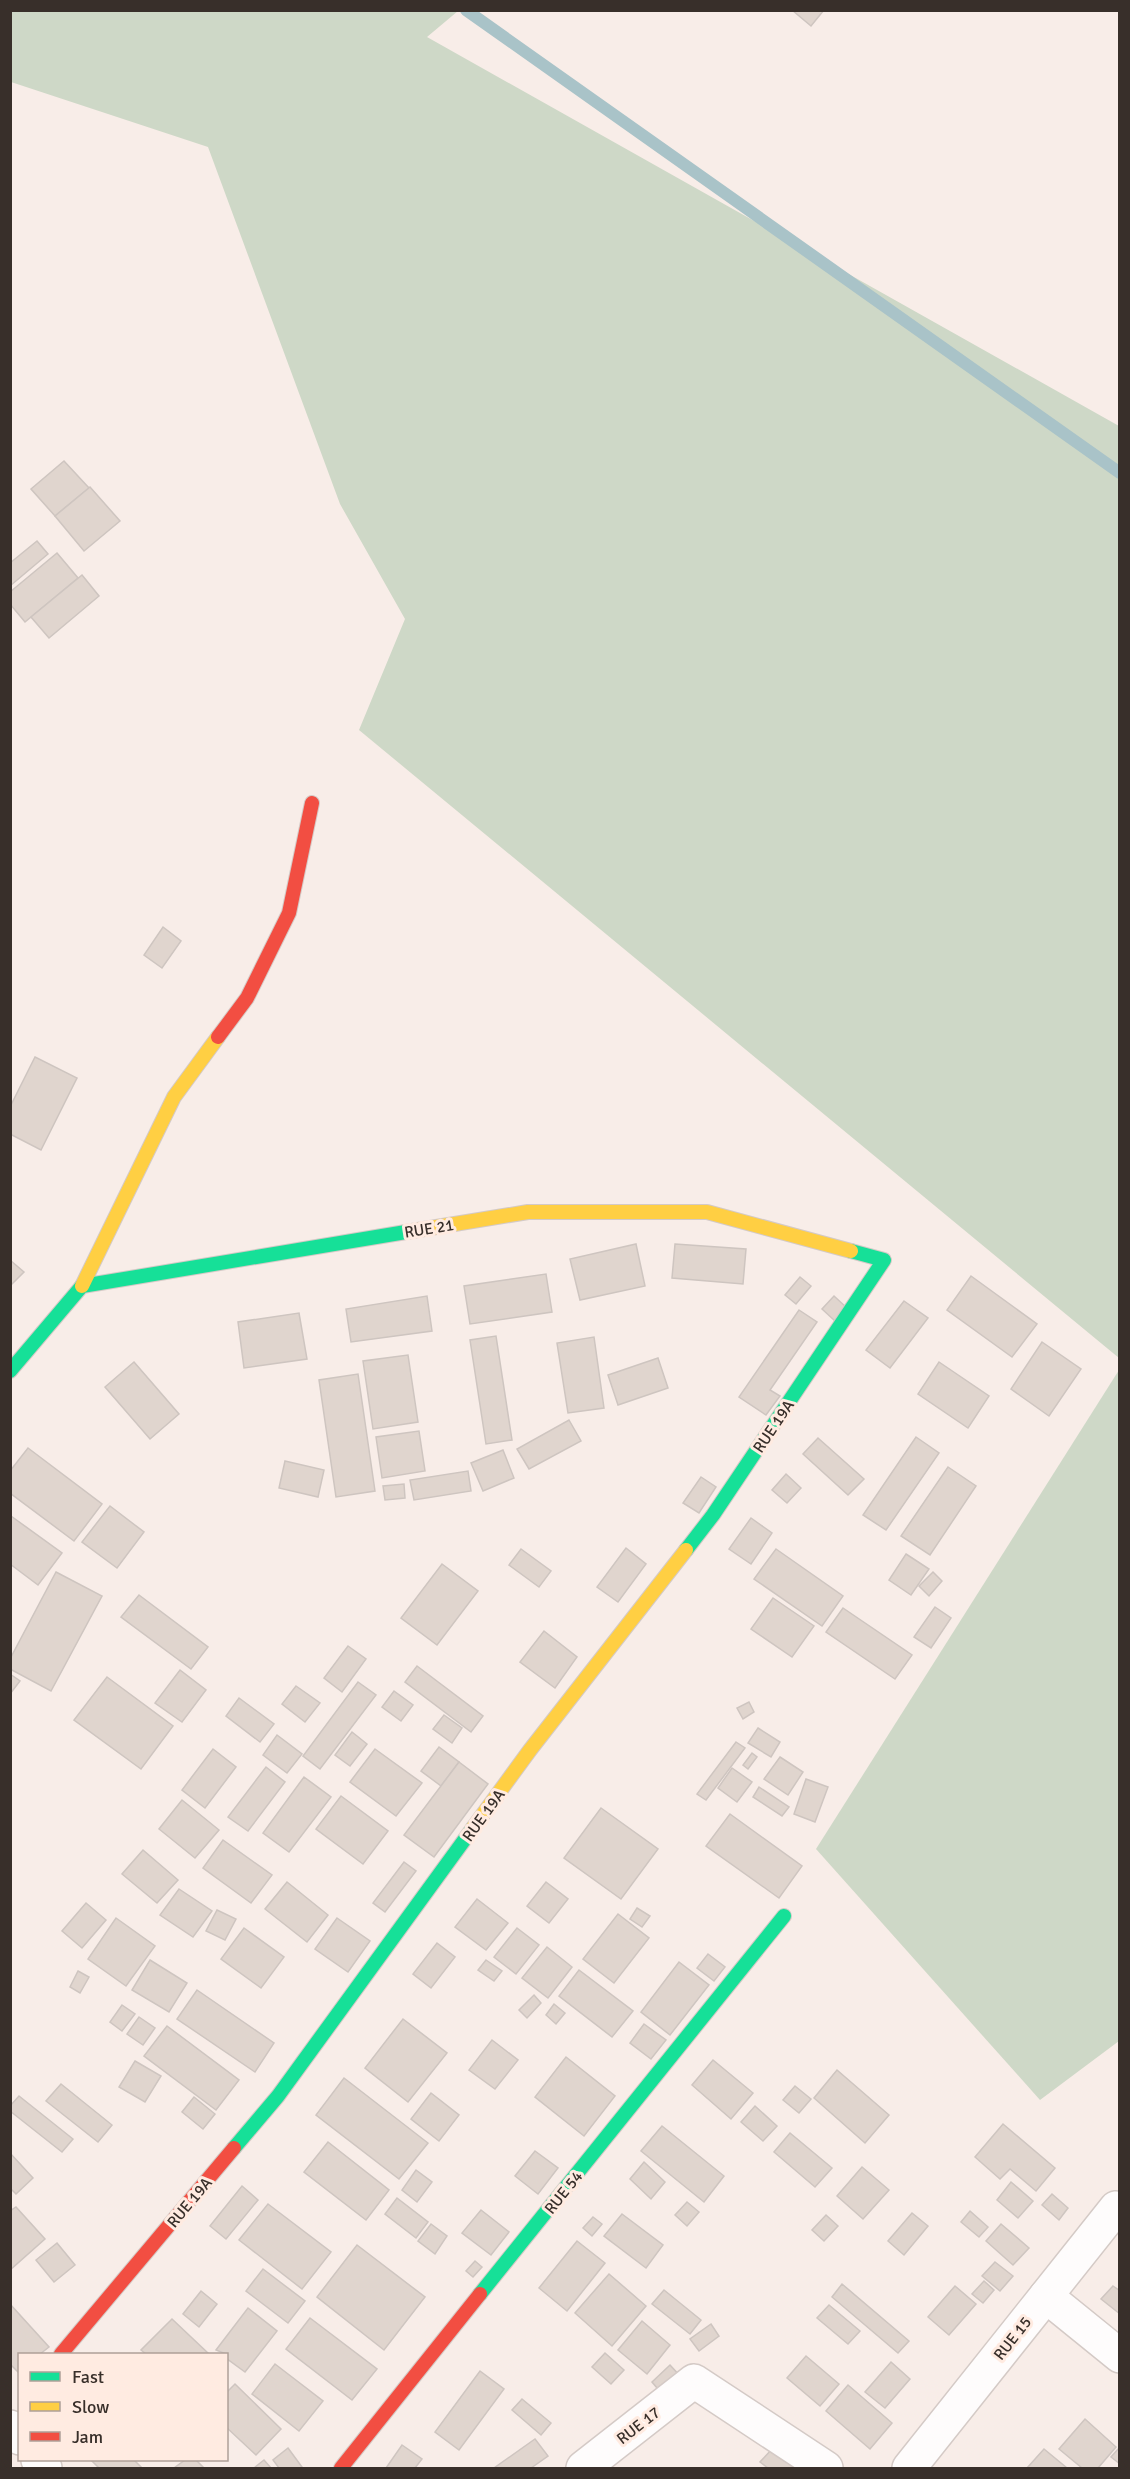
<svg xmlns="http://www.w3.org/2000/svg" width="1130" height="2479" font-family="Signika,sans-serif">
<style>
.forest{fill:#ced8c7}
.lines{fill:none;stroke-linecap:round;stroke-linejoin:round}
.stream{stroke:#a9c3c8;stroke-width:12}
.building{fill:#e0d5ce;stroke:#cec5c0;stroke-width:1.5}
.street-casing{stroke:#d4cac6;stroke-width:36}
.fast-casing{stroke:#d4cac6;stroke-width:16}
.slow-casing{stroke:#d4cac6;stroke-width:16}
.jam-casing{stroke:#d4cac6;stroke-width:16}
.street{stroke:#fefcfc;stroke-width:33}
.fast{stroke:#16e098;stroke-width:14}
.slow{stroke:#ffcf43;stroke-width:14}
.jam{stroke:#f24e42;stroke-width:14}
.labels{text-anchor:middle;stroke-width:6;stroke-linejoin:round;paint-order:stroke}
.street-label{font-size:16px;fill:#382f2a;stroke:#ffebe1}
</style>
<rect width="100%" height="100%" fill="#f8ede8"/>
<g class="forest">
<path d="M11,10L458,11L427,37L1119,426V1358L359,730L405,619L340,504L208,147L11,82Z"/>
<path d="M1119,1370V2041L1040,2100L816,1849Z"/>
</g>
<g class="lines">
<path class="stream" d="M466,10L1120,473"/>
</g>
<g class="building">
<path d="M792,10H824L811,26Z"/>
<path d="M64,461L89,488L55,516L31,489Z"/>
<path d="M90,487L120,521L84,551L55,516Z"/>
<path d="M37,541L48,554L10,586V563Z"/>
<path d="M57,553L78,578L25,622L10,604V592Z"/>
<path d="M82,575L99,596L49,638L31,617Z"/>
<path d="M163,927L181,941L162,968L144,955Z"/>
<path d="M35,1057L77,1078L41,1150L10,1134V1107Z"/>
<path d="M636,1244L645,1286L580,1300L570,1259Z"/>
<path d="M675,1244L746,1249L743,1284L672,1278Z"/>
<path d="M10,1260L24,1272L10,1286Z"/>
<path d="M546,1274L552,1312L470,1324L464,1286Z"/>
<path d="M971,1276L1037,1324L1012,1357L947,1310Z"/>
<path d="M800,1277L811,1286L796,1304L785,1295Z"/>
<path d="M427,1296L432,1331L351,1342L346,1309Z"/>
<path d="M834,1296L847,1308L835,1321L822,1309Z"/>
<path d="M904,1301L928,1318L890,1368L866,1350Z"/>
<path d="M799,1310L817,1322L770,1390L780,1396L766,1415L739,1397Z"/>
<path d="M299,1313L307,1359L244,1368L238,1322Z"/>
<path d="M496,1336L512,1440L486,1444L470,1340Z"/>
<path d="M594,1337L604,1408L568,1413L557,1343Z"/>
<path d="M1042,1342L1081,1369L1049,1416L1011,1389Z"/>
<path d="M408,1355L418,1422L373,1429L363,1361Z"/>
<path d="M658,1358L668,1388L618,1405L608,1375Z"/>
<path d="M134,1362L179,1414L150,1439L105,1387Z"/>
<path d="M939,1362L989,1396L968,1428L918,1394Z"/>
<path d="M358,1374L375,1491L336,1497L319,1380Z"/>
<path d="M569,1420L581,1441L529,1469L517,1449Z"/>
<path d="M419,1431L425,1471L382,1478L376,1437Z"/>
<path d="M916,1437L939,1453L886,1530L863,1515Z"/>
<path d="M818,1438L864,1479L848,1495L803,1454Z"/>
<path d="M28,1448L102,1504L74,1541L10,1493V1471Z"/>
<path d="M503,1450L514,1478L483,1491L471,1463Z"/>
<path d="M285,1461L324,1470L318,1497L279,1488Z"/>
<path d="M948,1467L976,1486L930,1555L901,1536Z"/>
<path d="M468,1471L471,1491L414,1500L410,1480Z"/>
<path d="M786,1474L801,1488L787,1503L772,1490Z"/>
<path d="M701,1477L716,1487L699,1513L683,1503Z"/>
<path d="M404,1484L405,1498L385,1500L383,1486Z"/>
<path d="M110,1506L144,1532L117,1568L82,1542Z"/>
<path d="M11,1516L62,1553L38,1585L10,1564Z"/>
<path d="M751,1518L772,1533L751,1564L729,1549Z"/>
<path d="M626,1548L646,1564L618,1602L597,1587Z"/>
<path d="M521,1549L551,1571L539,1587L509,1565Z"/>
<path d="M776,1549L843,1596L822,1626L754,1579Z"/>
<path d="M906,1554L929,1569L911,1595L889,1580Z"/>
<path d="M442,1564L478,1591L437,1645L401,1618Z"/>
<path d="M56,1572L102,1596L51,1691L10,1669V1659Z"/>
<path d="M933,1572L942,1581L929,1596L919,1586Z"/>
<path d="M139,1595L208,1647L191,1669L121,1617Z"/>
<path d="M773,1598L814,1626L792,1657L751,1629Z"/>
<path d="M935,1607L951,1618L931,1648L914,1637Z"/>
<path d="M843,1608L912,1655L895,1679L826,1632Z"/>
<path d="M544,1631L577,1657L555,1688L520,1662Z"/>
<path d="M348,1646L366,1659L342,1692L324,1678Z"/>
<path d="M417,1666L483,1716L471,1732L405,1682Z"/>
<path d="M180,1670L206,1690L182,1722L155,1703Z"/>
<path d="M10,1674L20,1681L10,1694Z"/>
<path d="M107,1677L173,1726L141,1769L74,1720Z"/>
<path d="M358,1682L376,1695L320,1769L303,1756Z"/>
<path d="M296,1686L320,1703L305,1722L282,1704Z"/>
<path d="M394,1691L413,1705L401,1721L382,1707Z"/>
<path d="M239,1698L274,1724L260,1742L226,1716Z"/>
<path d="M749,1702L754,1712L743,1719L737,1708Z"/>
<path d="M444,1715L462,1728L452,1743L433,1729Z"/>
<path d="M758,1728L780,1742L771,1757L748,1743Z"/>
<path d="M352,1732L367,1744L350,1766L335,1755Z"/>
<path d="M277,1735L302,1754L287,1773L263,1755Z"/>
<path d="M736,1742L745,1748L706,1800L697,1794Z"/>
<path d="M439,1747L459,1762L441,1786L421,1771Z"/>
<path d="M213,1749L236,1767L205,1808L182,1790Z"/>
<path d="M375,1749L422,1783L396,1816L350,1782Z"/>
<path d="M752,1753L757,1757L748,1769L743,1765Z"/>
<path d="M780,1757L803,1772L788,1795L764,1779Z"/>
<path d="M459,1762L488,1784L434,1857L404,1835Z"/>
<path d="M266,1767L285,1782L248,1831L228,1817Z"/>
<path d="M732,1768L752,1782L737,1802L718,1788Z"/>
<path d="M304,1777L331,1797L289,1852L263,1833Z"/>
<path d="M806,1779L828,1787L815,1822L794,1814Z"/>
<path d="M759,1787L789,1807L782,1816L753,1797Z"/>
<path d="M341,1796L388,1831L363,1864L316,1829Z"/>
<path d="M182,1800L219,1830L195,1858L159,1829Z"/>
<path d="M601,1808L658,1849L621,1899L564,1858Z"/>
<path d="M730,1814L802,1866L779,1898L706,1846Z"/>
<path d="M223,1840L272,1875L251,1903L203,1868Z"/>
<path d="M143,1850L178,1880L157,1903L122,1874Z"/>
<path d="M404,1862L416,1871L385,1912L373,1903Z"/>
<path d="M287,1882L328,1915L307,1942L265,1909Z"/>
<path d="M546,1882L568,1899L549,1923L527,1906Z"/>
<path d="M179,1889L212,1911L193,1937L160,1915Z"/>
<path d="M477,1899L508,1923L486,1950L455,1927Z"/>
<path d="M86,1903L106,1920L82,1948L62,1931Z"/>
<path d="M637,1908L650,1916L642,1927L630,1919Z"/>
<path d="M217,1910L236,1919L225,1940L206,1931Z"/>
<path d="M618,1914L649,1938L614,1983L583,1959Z"/>
<path d="M116,1918L155,1946L126,1986L88,1959Z"/>
<path d="M337,1918L370,1941L348,1972L315,1949Z"/>
<path d="M244,1928L284,1957L261,1988L221,1959Z"/>
<path d="M517,1928L539,1945L516,1974L494,1957Z"/>
<path d="M437,1943L455,1957L431,1988L413,1974Z"/>
<path d="M547,1947L572,1967L548,1998L522,1978Z"/>
<path d="M708,1954L725,1967L714,1981L697,1968Z"/>
<path d="M150,1960L187,1983L169,2012L132,1990Z"/>
<path d="M486,1960L502,1971L494,1981L478,1970Z"/>
<path d="M679,1962L709,1985L670,2035L641,2012Z"/>
<path d="M579,1970L633,2011L612,2037L559,1996Z"/>
<path d="M78,1971L89,1977L80,1993L70,1987Z"/>
<path d="M197,1990L274,2043L255,2072L177,2019Z"/>
<path d="M534,1995L541,2003L527,2018L519,2010Z"/>
<path d="M554,2004L565,2013L556,2024L546,2015Z"/>
<path d="M122,2005L135,2014L122,2031L110,2022Z"/>
<path d="M139,2017L155,2028L143,2045L127,2034Z"/>
<path d="M403,2019L447,2053L408,2102L365,2068Z"/>
<path d="M644,2024L666,2040L651,2059L630,2043Z"/>
<path d="M167,2026L239,2080L216,2110L144,2056Z"/>
<path d="M492,2040L518,2060L495,2089L469,2070Z"/>
<path d="M566,2057L615,2096L584,2136L535,2097Z"/>
<path d="M713,2060L753,2093L731,2119L692,2085Z"/>
<path d="M135,2061L161,2076L145,2102L119,2087Z"/>
<path d="M837,2070L889,2115L865,2143L814,2098Z"/>
<path d="M344,2078L428,2143L399,2179L316,2115Z"/>
<path d="M61,2084L112,2125L98,2142L46,2101Z"/>
<path d="M795,2086L811,2099L799,2113L783,2100Z"/>
<path d="M431,2093L459,2115L439,2141L411,2119Z"/>
<path d="M19,2096L73,2139L62,2152L10,2111V2106Z"/>
<path d="M194,2097L215,2114L203,2129L182,2112Z"/>
<path d="M755,2106L777,2126L763,2141L741,2122Z"/>
<path d="M1003,2124L1055,2168L1036,2191L1010,2169L1000,2179L975,2157Z"/>
<path d="M662,2126L724,2176L704,2202L641,2151Z"/>
<path d="M790,2133L832,2168L815,2187L774,2152Z"/>
<path d="M328,2142L389,2190L366,2220L304,2172Z"/>
<path d="M535,2151L558,2168L538,2194L515,2176Z"/>
<path d="M10,2153L33,2178L16,2194L10,2188Z"/>
<path d="M644,2162L665,2182L651,2199L630,2179Z"/>
<path d="M862,2167L889,2190L863,2219L837,2196Z"/>
<path d="M416,2170L432,2182L417,2202L402,2190Z"/>
<path d="M1011,2182L1033,2201L1018,2218L997,2200Z"/>
<path d="M242,2186L258,2200L226,2239L210,2226Z"/>
<path d="M1052,2194L1068,2208L1059,2220L1042,2205Z"/>
<path d="M397,2198L428,2222L416,2238L385,2214Z"/>
<path d="M687,2202L699,2212L687,2226L675,2215Z"/>
<path d="M268,2204L331,2252L302,2289L239,2240Z"/>
<path d="M16,2207L45,2239L10,2270V2211Z"/>
<path d="M481,2210L509,2232L491,2255L462,2233Z"/>
<path d="M970,2211L988,2227L979,2237L961,2222Z"/>
<path d="M912,2213L928,2226L904,2255L888,2241Z"/>
<path d="M622,2214L663,2245L646,2268L604,2236Z"/>
<path d="M826,2215L838,2226L824,2241L812,2230Z"/>
<path d="M593,2217L602,2224L592,2236L583,2228Z"/>
<path d="M431,2224L447,2236L435,2254L418,2241Z"/>
<path d="M1001,2224L1029,2248L1013,2265L986,2241Z"/>
<path d="M577,2241L605,2263L567,2311L539,2288Z"/>
<path d="M57,2243L75,2265L54,2282L36,2260Z"/>
<path d="M357,2245L425,2297L384,2350L317,2297Z"/>
<path d="M475,2261L482,2267L473,2277L466,2271Z"/>
<path d="M995,2262L1013,2276L1000,2291L982,2276Z"/>
<path d="M263,2269L305,2301L288,2323L246,2291Z"/>
<path d="M609,2274L646,2306L612,2346L575,2313Z"/>
<path d="M984,2281L994,2290L983,2303L972,2294Z"/>
<path d="M842,2284L909,2341L898,2353L832,2297Z"/>
<path d="M955,2286L976,2304L949,2335L928,2317Z"/>
<path d="M1113,2286L1120,2291V2314L1101,2299Z"/>
<path d="M664,2290L701,2320L690,2334L652,2304Z"/>
<path d="M201,2291L217,2304L199,2327L183,2314Z"/>
<path d="M10,2304L49,2347L40,2354H20L19,2373L10,2364Z"/>
<path d="M829,2305L860,2331L848,2344L817,2318Z"/>
<path d="M248,2308L277,2331L245,2372L226,2358V2354L216,2350Z"/>
<path d="M310,2318L377,2369L352,2400L286,2349Z"/>
<path d="M172,2319L209,2354H146L141,2350Z"/>
<path d="M642,2321L670,2345L647,2374L618,2350Z"/>
<path d="M711,2324L719,2336L699,2351L690,2339Z"/>
<path d="M605,2353L624,2370L611,2384L592,2367Z"/>
<path d="M806,2356L839,2384L820,2406L787,2378Z"/>
<path d="M891,2362L910,2379L885,2408L865,2392Z"/>
<path d="M275,2364L323,2401L299,2431L252,2394Z"/>
<path d="M670,2365L681,2377L662,2394L652,2382Z"/>
<path d="M480,2371L504,2389L459,2450L435,2432Z"/>
<path d="M235,2384L281,2429L256,2455L226,2427V2393Z"/>
<path d="M848,2385L892,2423L870,2449L826,2411Z"/>
<path d="M522,2399L551,2423L541,2435L512,2410Z"/>
<path d="M1085,2419L1116,2447L1098,2468H1082L1059,2449Z"/>
<path d="M535,2439L548,2456L531,2468H494Z"/>
<path d="M402,2445L422,2459L415,2468H386Z"/>
<path d="M1120,2447V2464L1111,2457Z"/>
<path d="M288,2448L302,2467L300,2468H279L273,2460Z"/>
<path d="M772,2449L795,2468H768L760,2462Z"/>
<path d="M1044,2449L1067,2468H1027Z"/>
<path d="M91,2460H134L142,2468H99Z"/>
<path d="M185,2460H196L204,2468H174Z"/>
<path d="M264,2460L271,2468H254Z"/>
</g>
<g class="lines">
<defs>
<g id="street">
<path d="M1046,2296L1120,2356"/>
<path d="M10,2427L20,2438"/>
<path d="M38,2460L45,2468"/>
<path d="M583,2468L694,2381L826,2468"/>
<path d="M909,2468L1116,2208"/>
</g>
<g id="fast">
<path d="M10,1371L82,1286L418,1230"/>
<path d="M686,1550L713,1515L884,1260L851,1251"/>
<path d="M234,2148L278,2096L473,1828"/>
<path d="M480,2294L784,1916"/>
</g>
<g id="slow">
<path d="M418,1230L528,1212H707L851,1251"/>
<path d="M82,1286L174,1097L218,1037"/>
<path d="M473,1828L530,1750L686,1550"/>
</g>
<g id="jam">
<path d="M218,1037L247,998L289,913L312,803"/>
<path d="M61,2354L234,2148"/>
<path d="M341,2468L480,2294"/>
</g>
</defs>
<use href="#street" class="street-casing"/>
<use href="#fast" class="fast-casing"/>
<use href="#slow" class="slow-casing"/>
<use href="#jam" class="jam-casing"/>
<use href="#street" class="street"/>
<use href="#fast" class="fast"/>
<use href="#slow" class="slow"/>
<use href="#jam" class="jam"/>
</g>
<g class="labels">
<g class="street-label">
<text transform="translate(429 1228) rotate(-9)" y="6">RUE 21</text>
<text transform="translate(773 1426) rotate(-56)" y="6">RUE 19A</text>
<text transform="translate(483 1815) rotate(-54)" y="6">RUE 19A</text>
<text transform="translate(563 2192) rotate(-51)" y="6">RUE 54</text>
<text transform="translate(189 2202) rotate(-50)" y="6">RUE 19A</text>
<text transform="translate(1012 2338) rotate(-52)" y="6">RUE 15</text>
<text transform="translate(638 2425) rotate(-38)" y="6">RUE 17</text>
</g>
</g>
<rect width="1130" height="2479" fill="none" stroke="#382f2a" stroke-width="24"/>
<rect x="18" y="2353" width="210" height="108" fill="#ffebe1" stroke="#afa098" stroke-width="1.5"/>
<rect x="30" y="2372" width="30" height="9" fill="#16e098" stroke="#afa098" stroke-width="1.5"/>
<text x="72" y="2383" font-size="18" fill="#382f2a">Fast</text>
<rect x="30" y="2402" width="30" height="9" fill="#ffcf43" stroke="#afa098" stroke-width="1.5"/>
<text x="72" y="2413" font-size="18" fill="#382f2a">Slow</text>
<rect x="30" y="2432" width="30" height="9" fill="#f24e42" stroke="#afa098" stroke-width="1.5"/>
<text x="72" y="2443" font-size="18" fill="#382f2a">Jam</text>
</svg>
